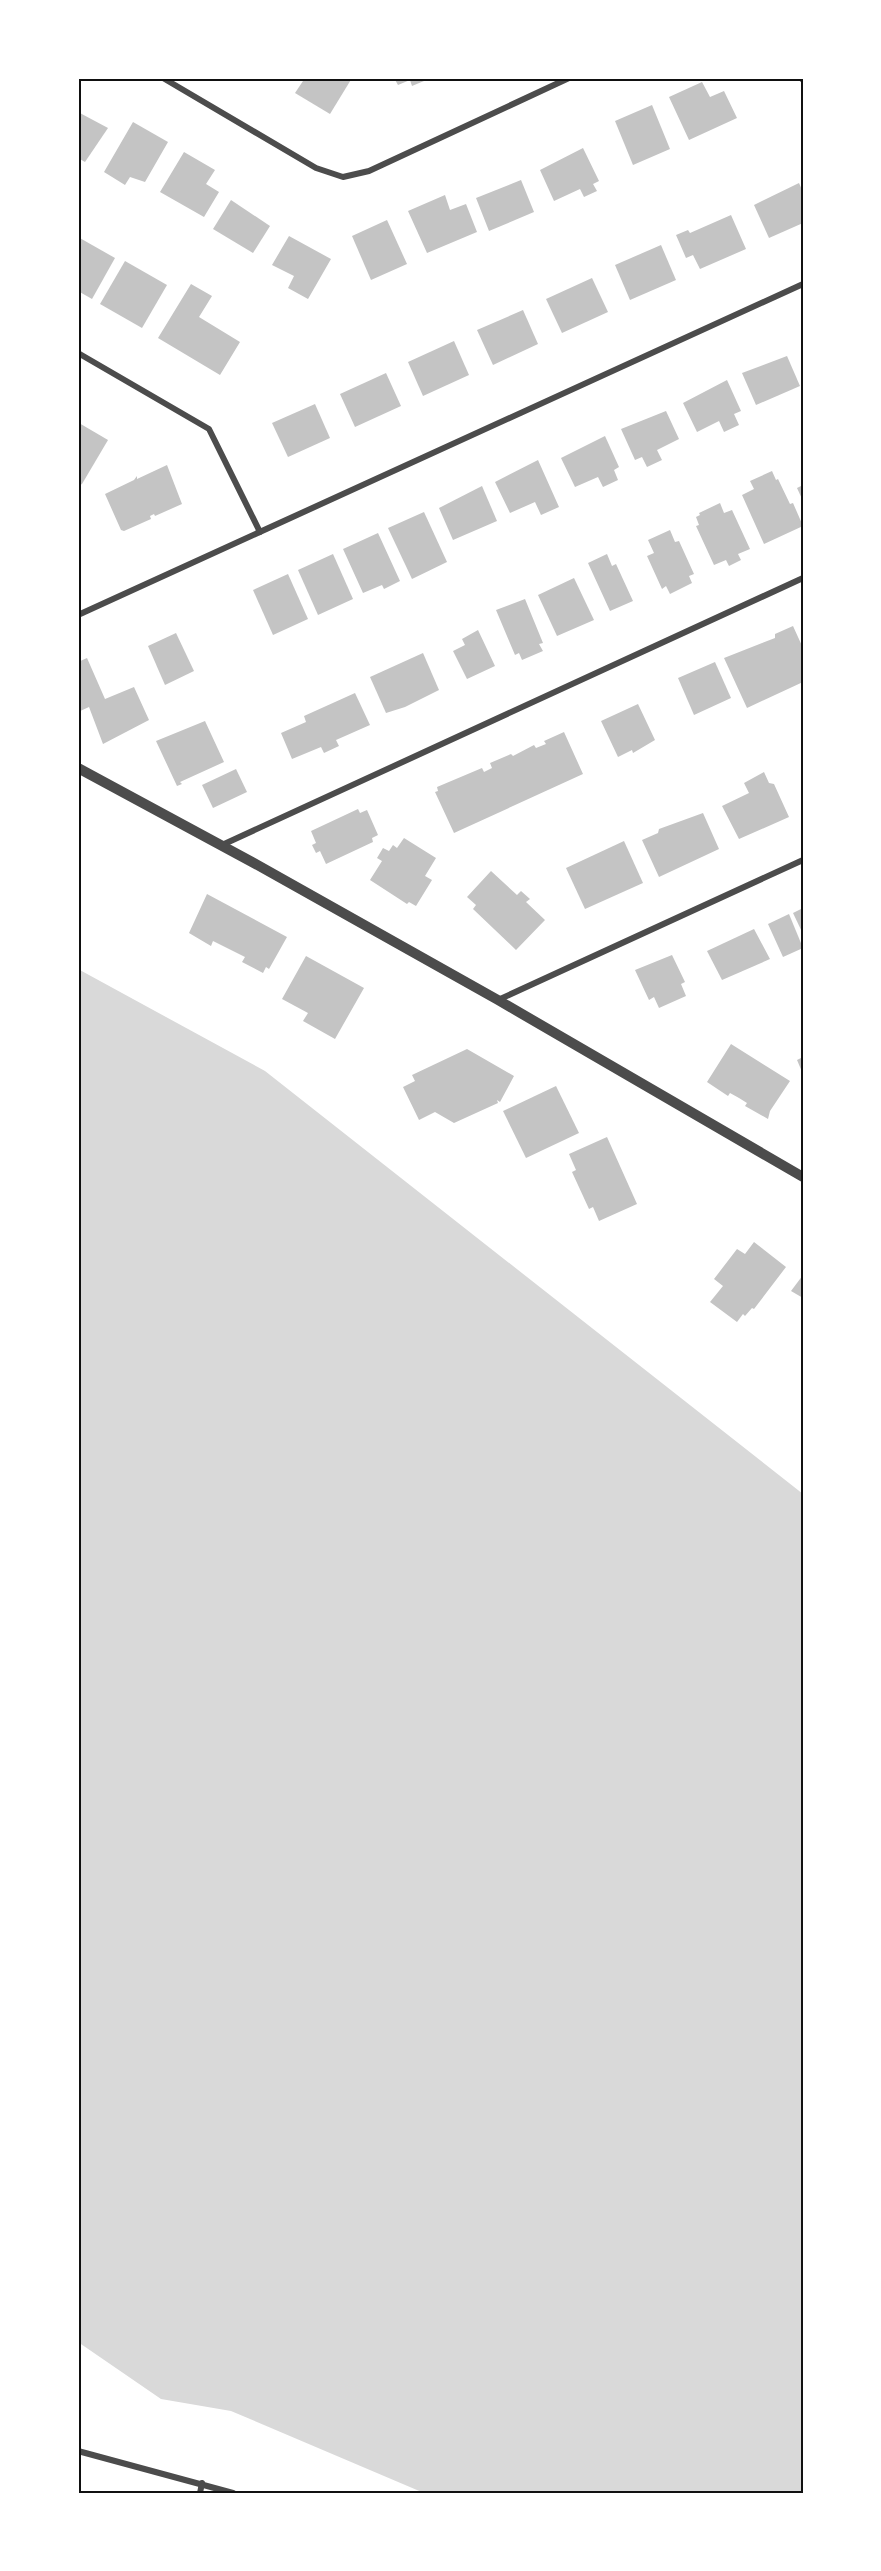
<svg xmlns="http://www.w3.org/2000/svg" width="881" height="2571" font-family="'PT Sans Narrow',sans-serif">
<style>
.water{fill:#d9d9d9}
.building{fill:#c4c4c4}
.lines{fill:none;stroke-linecap:round;stroke-linejoin:round}
.minor{stroke:#4c4c4c;stroke-width:6}
.tertiary{stroke:#4c4c4c;stroke-width:10}
.neatline{fill:none;stroke:#111;stroke-width:2}
</style>
<rect width="100%" height="100%" fill="#fff"/>
<path class="water" d="M78,969L265,1071L803,1494V2493H424L231,2411L161,2399L78,2342Z"/>
<g class="building">
<path d="M305,78H352L330,114L295,93Z"/>
<path d="M394,78H423L424,81L412,86L410,80L398,85Z"/>
<path d="M702,82L710,97L724,91L737,118L689,140L669,97Z"/>
<path d="M652,105L670,149L633,165L615,121Z"/>
<path d="M78,112L108,128L85,162L78,158Z"/>
<path d="M133,122L168,142L145,182L130,177L125,185L104,172Z"/>
<path d="M583,148L599,181L593,184L597,191L584,197L580,189L554,201L540,170Z"/>
<path d="M184,152L215,170L206,184L219,192L204,217L160,192Z"/>
<path d="M521,180L534,212L489,231L476,198Z"/>
<path d="M799,183L803,192V223L769,238L754,205Z"/>
<path d="M445,195L450,210L466,204L477,232L427,253L408,211Z"/>
<path d="M231,200L270,226L253,253L213,229Z"/>
<path d="M731,215L746,249L700,269L693,255L686,258L676,235L688,230L690,233Z"/>
<path d="M387,220L407,264L371,280L352,236Z"/>
<path d="M289,236L331,259L308,299L288,288L294,276L272,265Z"/>
<path d="M78,237L115,258L92,299L78,291Z"/>
<path d="M661,245L676,280L630,300L615,265Z"/>
<path d="M125,261L167,285L142,328L100,304Z"/>
<path d="M592,278L608,312L562,333L546,299Z"/>
<path d="M191,284L212,296L199,317L240,342L220,375L158,338Z"/>
<path d="M523,310L538,344L493,365L477,330Z"/>
<path d="M454,341L469,375L423,396L408,362Z"/>
<path d="M787,356L800,386L756,405L742,373Z"/>
<path d="M386,373L401,406L355,427L340,394Z"/>
<path d="M727,380L741,411L734,414L739,425L724,432L719,421L697,432L683,403Z"/>
<path d="M315,404L330,438L288,457L272,423Z"/>
<path d="M666,411L679,439L657,450L662,460L647,467L642,457L635,460L621,429Z"/>
<path d="M79,423L108,440L82,484L78,486Z"/>
<path d="M605,436L619,467L614,470L618,480L603,487L598,477L575,487L561,458Z"/>
<path d="M538,460L559,507L541,515L535,502L510,513L495,482Z"/>
<path d="M167,465L182,504L155,516L154,514L150,516L151,519L124,531L121,530L105,494L134,480L137,476V479Z"/>
<path d="M772,471L776,480L778,479L790,504L793,503L803,526L764,544L742,495L754,489L750,481Z"/>
<path d="M803,485V501L797,488Z"/>
<path d="M482,486L497,521L453,540L439,508Z"/>
<path d="M720,503L724,513L732,510L750,549L738,554L741,560L729,566L726,560L714,565L696,526L699,525L696,517L700,515L699,513Z"/>
<path d="M424,512L447,562L412,579L388,528Z"/>
<path d="M670,530L675,542L679,541L694,574L689,576L692,583L670,594L666,586L662,589L647,556L654,553L648,540Z"/>
<path d="M378,533L400,581L384,589L382,585L363,593L343,549Z"/>
<path d="M333,554L353,599L318,615L298,570Z"/>
<path d="M607,554L612,566L616,564L633,601L610,611L588,563Z"/>
<path d="M288,574L308,619L273,635L253,590Z"/>
<path d="M574,578L594,620L557,636L538,595Z"/>
<path d="M525,599L543,643L539,644L543,651L522,660L519,653L515,655L496,610Z"/>
<path d="M793,626L803,648V682L747,708L724,658L775,638V634Z"/>
<path d="M478,630L495,666L467,679L453,651L465,645L462,639Z"/>
<path d="M176,633L194,671L165,685L148,646Z"/>
<path d="M423,653L439,690L405,707L386,713L370,677Z"/>
<path d="M87,658L105,699L134,687L149,720L103,744L89,707L78,712V662Z"/>
<path d="M715,662L731,698L694,715L678,678Z"/>
<path d="M355,693L370,725L336,740L339,746L324,753L321,747L292,759L281,733L306,722L304,716Z"/>
<path d="M638,704L655,740L633,753L632,750L618,757L601,721Z"/>
<path d="M205,721L224,762L180,782L182,784L177,786L156,741Z"/>
<path d="M564,732L583,774L454,833L435,792L438,791L437,787L482,768L484,772L492,768L490,763L511,754L513,756L534,745L536,748L546,744L544,741Z"/>
<path d="M236,769L247,792L213,808L202,785Z"/>
<path d="M764,772L769,783L774,784L789,817L739,839L722,806L749,793L744,783Z"/>
<path d="M358,809L360,813L367,810L378,835L372,838L373,842L326,864L320,851L316,853L312,845L316,843L311,831Z"/>
<path d="M703,813L719,849L659,877L642,840L658,833L659,829Z"/>
<path d="M404,838L436,858L425,876L432,880L416,906L409,902L407,904L370,880L382,861L377,858L383,848L389,851L393,845L397,848Z"/>
<path d="M624,841L643,883L585,909L566,868Z"/>
<path d="M491,871L517,895L521,891L530,899L526,902L545,920L516,950L473,909L476,905L467,897Z"/>
<path d="M207,894L287,937L269,969L266,967L263,973L242,962L245,957L213,941L211,946L189,933Z"/>
<path d="M803,908V934L793,913Z"/>
<path d="M789,914L803,948L783,957L768,924Z"/>
<path d="M754,929L770,959L722,980L707,951Z"/>
<path d="M672,955L685,982L681,984L686,996L659,1008L654,997L649,1000L635,970Z"/>
<path d="M306,956L364,988L335,1039L303,1021L308,1013L282,999Z"/>
<path d="M731,1044L790,1081L770,1111L768,1119L745,1106L747,1103L739,1098L730,1093L728,1096L707,1082Z"/>
<path d="M467,1049L514,1076L500,1102L497,1100L498,1103L454,1123L435,1112L419,1120L403,1087L415,1081L412,1075Z"/>
<path d="M803,1057V1074L797,1060Z"/>
<path d="M556,1086L579,1133L526,1158L503,1111Z"/>
<path d="M607,1137L637,1204L599,1221L593,1207L589,1209L572,1172L576,1170L569,1154Z"/>
<path d="M754,1242L786,1267L754,1309L752,1308L745,1316L743,1314L737,1322L710,1302L723,1286L714,1279L737,1249L745,1254Z"/>
<path d="M803,1275V1298L791,1291Z"/>
</g>
<g class="lines">
<g class="minor">
<path d="M163,78L316,168L343,177L369,171L569,78"/>
<path d="M801,78L803,80"/>
<path d="M78,353L209,429L260,532"/>
<path d="M78,615L803,284"/>
<path d="M222,845L803,578"/>
<path d="M498,1000L803,860"/>
<path d="M78,2451L233,2493"/>
<path d="M200,2493L202,2483"/>
</g>
<path class="tertiary" d="M78,768L252,862L498,1000L803,1177"/>
</g>
<rect width="881" height="2571" fill="none" stroke="#ffffff" stroke-width="159"/>
<rect x="80" y="80" width="722" height="2412" class="neatline"/>
</svg>
